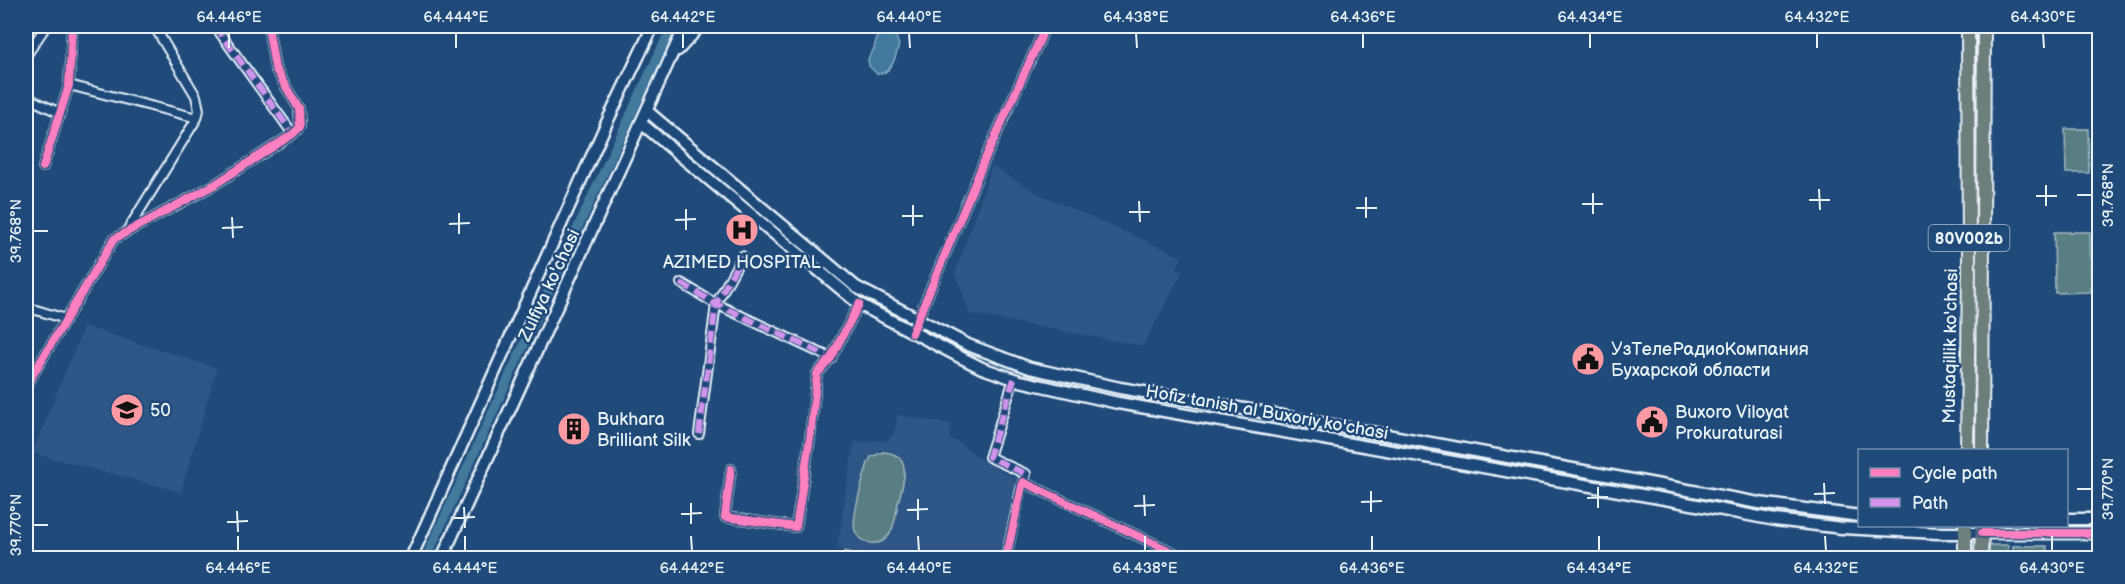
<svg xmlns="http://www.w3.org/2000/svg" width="2125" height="584" font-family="'Balsamiq Sans',sans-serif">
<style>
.built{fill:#2e5686}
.green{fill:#597e84;stroke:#a0b8be;stroke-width:1.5}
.water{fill:#427a9d;stroke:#84aac1;stroke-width:1.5}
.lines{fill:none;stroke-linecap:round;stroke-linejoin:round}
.canal{stroke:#427a9d;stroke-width:9}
.street-casing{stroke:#e8f1f8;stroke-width:12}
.secondary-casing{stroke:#e8f1f8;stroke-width:15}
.primary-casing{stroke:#e8f1f8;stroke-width:16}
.street{stroke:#1f4a7a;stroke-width:8}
.secondary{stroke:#1f4a7a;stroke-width:10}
.primary{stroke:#6d7e7c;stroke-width:12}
.quiet{stroke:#d193ec;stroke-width:6;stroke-dasharray:12 6;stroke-linecap:butt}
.cycleway-casing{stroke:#1f4a7a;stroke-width:11}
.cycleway{stroke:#ff80c0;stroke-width:8}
.ticks{fill:none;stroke:#e8f1f8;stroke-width:2}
.labels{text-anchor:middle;stroke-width:5;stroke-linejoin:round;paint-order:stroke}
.shield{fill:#1f4a7a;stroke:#acbfd2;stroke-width:1.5}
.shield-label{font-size:16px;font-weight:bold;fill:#e8f1f8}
.poi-label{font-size:18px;fill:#e8f1f8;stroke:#1f4a7a;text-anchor:start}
.street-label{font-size:18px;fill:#e8f1f8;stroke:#1f4a7a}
.neatline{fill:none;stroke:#e8f1f8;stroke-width:2}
.ticks-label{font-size:15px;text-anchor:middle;fill:#e8f1f8}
</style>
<rect width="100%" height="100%" fill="#1f4a7a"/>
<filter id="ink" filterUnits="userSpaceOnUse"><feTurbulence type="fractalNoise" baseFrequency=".0167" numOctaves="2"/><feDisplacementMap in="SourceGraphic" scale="12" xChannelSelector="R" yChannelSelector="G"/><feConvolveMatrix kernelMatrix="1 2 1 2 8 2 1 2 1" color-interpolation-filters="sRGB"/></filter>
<g filter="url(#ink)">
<g class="built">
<path d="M992,166L1039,194L1182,257L1176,270L1183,271L1143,346L970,314L955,273Z"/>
<path d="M84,326L217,368L181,492L32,453Z"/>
<path d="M897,415L951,424L949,439L958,442L987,463L1018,480L1002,558H887L837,548L854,442L888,440L895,431Z"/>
</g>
<g class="green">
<path d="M2065,129H2088L2089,173H2066Z"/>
<path d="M2054,232H2090L2091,292L2055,293Z"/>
<path d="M883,452C915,454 903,483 898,503C896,513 895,527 889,535C881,547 861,546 855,531C851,520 864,476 868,463L871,457Z"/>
<path d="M1990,545H2008V558H1988Z"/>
<path d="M2013,546H2047V558H2012Z"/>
<path d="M844,551L878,558H843Z"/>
</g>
<path class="water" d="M884,31L895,34L899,45C895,57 893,74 877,74L869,66L868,59L874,49L877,36Z"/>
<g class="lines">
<path class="canal" d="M426,558L564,257L672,26"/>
<defs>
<g id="street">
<path d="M215,26L293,134"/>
<path d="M26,56L46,26"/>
<path d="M69,85L197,118"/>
<path d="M26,97L60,113"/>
<path d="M43,167L69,85L72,26"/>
<path d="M127,231L197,118L199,110L196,96L154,26"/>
<path d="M681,283L716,304L831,358"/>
<path d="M26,307L66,319"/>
<path d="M912,333L985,159L1041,37L1044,26"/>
<path d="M26,386L114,239L214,185L293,134L300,127L299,109L275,68L268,26"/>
<path d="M699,434L716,304L742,256"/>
<path d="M731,469L725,517L796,527L810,438L817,374L831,358L859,304"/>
<path d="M1023,482L1185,558"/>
<path d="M1006,558L1021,489L1026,474L989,457L1014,379"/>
</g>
<g id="secondary">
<path d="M678,50L700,26"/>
<path d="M647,111L856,287L968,345L1030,368L1120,388L1256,411L1759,503L1860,516"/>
<path d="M641,123L859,304L960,357L982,368L1020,381L1118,403L1676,501L1775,520L1842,528L1938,533H2100"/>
<path d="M2066,519H2100"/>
<path d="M411,558L608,120L653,26"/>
<path d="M442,558L685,26"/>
</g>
<g id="primary">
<path d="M1967,450L1969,262L1968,26"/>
<path d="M1982,450L1984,26"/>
<path d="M1965,558V526"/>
<path d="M1981,558L1982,526"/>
</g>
</defs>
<use href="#street" class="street-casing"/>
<use href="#secondary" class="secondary-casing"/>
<use href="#primary" class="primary-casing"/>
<use href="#street" class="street"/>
<use href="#secondary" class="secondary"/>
<use href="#primary" class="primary"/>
<g class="quiet">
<path d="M215,26L293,134"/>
<path d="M681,283L716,304L831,358"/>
<path d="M1014,379L989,457L1026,474L1022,485"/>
<path d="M699,434L716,304L742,256"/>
</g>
<defs>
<g id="cycleway">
<path d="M43,167L69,85L72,26"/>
<path d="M912,333L985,159L1041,37L1044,26"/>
<path d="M26,386L114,239L214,185L293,134L300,127L299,109L275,68L268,26"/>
<path d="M731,469L725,517L796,527L810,438L817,374L831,358L859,304"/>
<path d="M1982,533H2100"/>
<path d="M1006,558L1023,482L1185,558"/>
</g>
</defs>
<use href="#cycleway" class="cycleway-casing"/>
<use href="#cycleway" class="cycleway"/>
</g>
</g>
<path class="ticks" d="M229,33V48M456,33V48M683,33V48M909,33L910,48M1136,33L1137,48M1363,33V48M1590,33V48M1817,33V48M2043,33L2044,48M2046,185V206M1819,189L1820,210M1593,193V214M2077,195H2092M2036,196H2057M1366,197V218M1809,200H1830M1139,201L1140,222M1582,204H1603M913,205V226M1356,208H1377M686,209V230M1129,212H1150M459,213V234M902,216H923M232,217L233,238M675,220L696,219M449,224L470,223M222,228L243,227M33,231H48M1824,483L1825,504M1598,487V508M2077,489H2092M1371,491V512M1814,494L1835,493M1144,495L1145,516M1587,498L1608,497M918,499V520M1361,502L1382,501M691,503V524M1134,506L1155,505M464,507L465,528M907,510L928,509M237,511L238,532M681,514L702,513M454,518L475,517M227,522L248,521M33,525H48M238,536V551M465,536V551M691,536L692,551M918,536L919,551M1145,536V551M1372,536V551M1599,536V551M1825,536L1826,551M2052,536V551"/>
<defs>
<symbol id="hospital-disc" viewBox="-11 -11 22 22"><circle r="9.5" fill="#ff9aa2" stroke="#1f4a7a"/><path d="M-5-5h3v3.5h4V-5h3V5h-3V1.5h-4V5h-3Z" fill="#111"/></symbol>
<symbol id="civic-disc" viewBox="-11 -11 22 22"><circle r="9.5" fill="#ff9aa2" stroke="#1f4a7a"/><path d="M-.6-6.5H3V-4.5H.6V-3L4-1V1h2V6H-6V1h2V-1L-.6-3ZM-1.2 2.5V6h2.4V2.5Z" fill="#111"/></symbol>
<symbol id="school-disc" viewBox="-11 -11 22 22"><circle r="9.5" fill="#ff9aa2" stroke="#1f4a7a"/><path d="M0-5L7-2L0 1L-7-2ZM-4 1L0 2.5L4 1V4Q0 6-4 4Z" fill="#111"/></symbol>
<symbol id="building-disc" viewBox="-11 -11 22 22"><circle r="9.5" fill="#ff9aa2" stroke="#1f4a7a"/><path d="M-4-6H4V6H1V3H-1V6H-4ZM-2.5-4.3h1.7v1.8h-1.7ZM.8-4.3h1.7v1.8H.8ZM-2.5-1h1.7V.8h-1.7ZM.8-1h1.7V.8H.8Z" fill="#111"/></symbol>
</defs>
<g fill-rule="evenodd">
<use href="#hospital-disc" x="723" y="211" width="38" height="38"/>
<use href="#civic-disc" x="1569" y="340" width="38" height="38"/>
<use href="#school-disc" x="108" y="391" width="38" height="38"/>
<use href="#civic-disc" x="1633" y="403" width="38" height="38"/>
<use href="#building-disc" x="555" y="410" width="38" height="38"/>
</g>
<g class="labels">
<rect class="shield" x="1928.5" y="225" width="81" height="26" rx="4.5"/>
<g class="shield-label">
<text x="1969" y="244">80V002b</text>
</g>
<g class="poi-label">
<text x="742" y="268" text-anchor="middle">AZIMED HOSPITAL</text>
<text x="1611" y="355">УзТелеРадиоКомпания<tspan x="1611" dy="21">Бухарской области</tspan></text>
<text x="150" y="416">50</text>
<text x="1675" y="418">Buxoro Viloyat<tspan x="1675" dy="21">Prokuraturasi</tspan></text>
<text x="597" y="425">Bukhara<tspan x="597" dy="21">Brilliant Silk</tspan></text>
</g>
<g class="street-label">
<text transform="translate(549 285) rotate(-65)" y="6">Zulfiya ko'chasi</text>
<text transform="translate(1950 346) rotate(-89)" y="6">Mustaqillik ko'chasi</text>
<text transform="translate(1267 412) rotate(10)" y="6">Hofiz tanish al Buxoriy ko'chasi</text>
</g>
</g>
<rect width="2125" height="584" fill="none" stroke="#1f4a7a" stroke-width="66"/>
<rect x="1858" y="449" width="210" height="78" fill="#1f4a7a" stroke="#6f8dac" stroke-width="1.5"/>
<rect x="1870" y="468" width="30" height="9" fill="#ff80c0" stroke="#6f8dac" stroke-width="1.5"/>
<text x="1912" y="479" font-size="18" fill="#e8f1f8">Cycle path</text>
<rect x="1870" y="498" width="30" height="9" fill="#d193ec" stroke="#6f8dac" stroke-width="1.5"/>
<text x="1912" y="509" font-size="18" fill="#e8f1f8">Path</text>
<rect x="33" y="33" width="2059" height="518" class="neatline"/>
<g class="ticks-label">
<text x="229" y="22">64.446°E</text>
<text x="456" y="22">64.444°E</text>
<text x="683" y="22">64.442°E</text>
<text x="909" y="22">64.440°E</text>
<text x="1136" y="22">64.438°E</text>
<text x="1363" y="22">64.436°E</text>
<text x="1590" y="22">64.434°E</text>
<text x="1817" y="22">64.432°E</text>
<text x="2043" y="22">64.430°E</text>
<text transform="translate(2108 195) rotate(-90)" y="5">39.768°N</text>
<text transform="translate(16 231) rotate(-90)" y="5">39.768°N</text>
<text transform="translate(2108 489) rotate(-90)" y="5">39.770°N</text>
<text transform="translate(16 525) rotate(-90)" y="5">39.770°N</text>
<text x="238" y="573">64.446°E</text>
<text x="465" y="573">64.444°E</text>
<text x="692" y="573">64.442°E</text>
<text x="919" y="573">64.440°E</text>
<text x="1145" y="573">64.438°E</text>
<text x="1372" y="573">64.436°E</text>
<text x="1599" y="573">64.434°E</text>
<text x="1826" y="573">64.432°E</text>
<text x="2052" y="573">64.430°E</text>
</g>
</svg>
